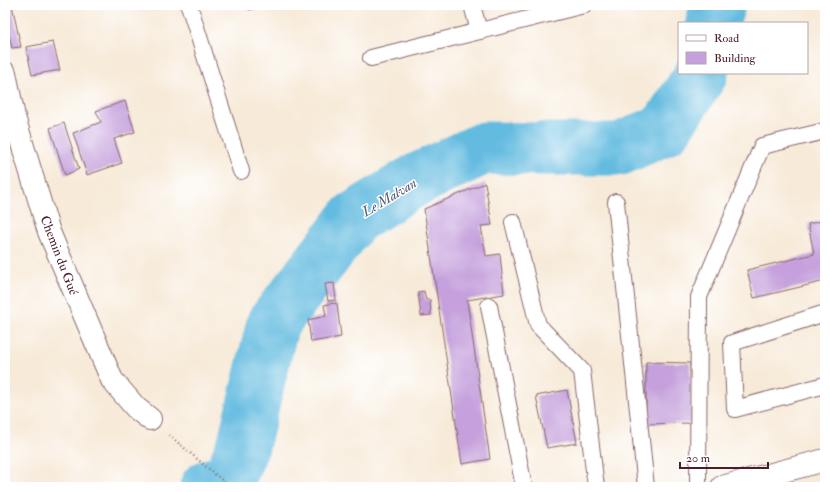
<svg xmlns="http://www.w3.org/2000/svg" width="830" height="492" font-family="'IM FELL Double Pica',serif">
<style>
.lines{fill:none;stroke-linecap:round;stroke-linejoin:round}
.river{stroke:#63bbe0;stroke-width:53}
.building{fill:#c5a0dc}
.lane-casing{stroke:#876668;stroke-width:18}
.street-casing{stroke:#876668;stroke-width:24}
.path{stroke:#876668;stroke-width:2.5;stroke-dasharray:1 3;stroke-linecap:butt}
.lane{stroke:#fff;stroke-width:16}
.street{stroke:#fff;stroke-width:22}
.labels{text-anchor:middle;stroke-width:3;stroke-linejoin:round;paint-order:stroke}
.street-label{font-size:13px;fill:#4a1f2b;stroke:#fff}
.water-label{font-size:14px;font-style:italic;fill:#545d73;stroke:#fff}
</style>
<rect width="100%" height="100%" fill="#fff"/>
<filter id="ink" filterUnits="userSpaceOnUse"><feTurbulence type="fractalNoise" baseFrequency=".025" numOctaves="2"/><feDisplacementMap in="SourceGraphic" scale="8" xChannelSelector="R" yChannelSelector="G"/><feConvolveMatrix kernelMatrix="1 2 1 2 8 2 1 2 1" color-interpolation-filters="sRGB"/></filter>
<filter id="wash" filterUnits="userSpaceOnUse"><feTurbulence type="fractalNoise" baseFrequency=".012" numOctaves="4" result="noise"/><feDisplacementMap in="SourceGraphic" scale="16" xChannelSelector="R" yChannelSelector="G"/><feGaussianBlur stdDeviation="0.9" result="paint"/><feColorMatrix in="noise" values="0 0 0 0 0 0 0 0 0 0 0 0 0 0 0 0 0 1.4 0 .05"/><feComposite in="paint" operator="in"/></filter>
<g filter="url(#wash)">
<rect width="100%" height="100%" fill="#f7ead8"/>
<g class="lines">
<g class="river">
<path d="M712,23L713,19L719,5"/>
<path d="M206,487L229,478L243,446L273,323L354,218L414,181L484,148L550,149H620L665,129L702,73"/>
</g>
</g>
<g id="blocks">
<g class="building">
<path d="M5,5H12L21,47L12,48L5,17Z"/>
<path d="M248,5H266L249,10Z"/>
<path d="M53,42L60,70L32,75L26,47Z"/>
<path d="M125,101L135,132L114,139L122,163L87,175L73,133L101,122L96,111Z"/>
<path d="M64,123L79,169L65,175L50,128Z"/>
<path d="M485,183L492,225L481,226L486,256L500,254L504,294L467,300L490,459L462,464L424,209Z"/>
<path d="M825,220V281L754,298L747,270L814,254L808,224Z"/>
<path d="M334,283L336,300L328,301L325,284Z"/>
<path d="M424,291L426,300H430L431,315L421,316L418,292Z"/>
<path d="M334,303L337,304L341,337L311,342L308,320L326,316L324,305Z"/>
<path d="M646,362L690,363L692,423L646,424Z"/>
<path d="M567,390L577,443L547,448L536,396Z"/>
</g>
</g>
</g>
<g filter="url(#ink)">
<use href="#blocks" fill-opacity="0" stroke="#876668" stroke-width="1"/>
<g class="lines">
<defs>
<g id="lane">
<path d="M189,5L241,171"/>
<path d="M472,5L479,31"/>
<path d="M371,58L584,5"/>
<path d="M616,202L646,487"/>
<path d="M513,222L538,325L582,371L596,487"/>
<path d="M489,306L524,487"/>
<path d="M825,313L732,343L735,409L825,385"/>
<path d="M698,487L699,297L762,146L825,131"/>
</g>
<g id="street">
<path d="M5,73L14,117L49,232L112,380L136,408L150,419"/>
<path d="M722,487L825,460"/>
</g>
</defs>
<use href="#lane" class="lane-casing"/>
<use href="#street" class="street-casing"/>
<path class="path" d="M169,435L230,487"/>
<use href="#lane" class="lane"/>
<use href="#street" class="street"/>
</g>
</g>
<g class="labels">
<g class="street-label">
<text transform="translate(60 255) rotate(69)" y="5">Chemin du Gué</text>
</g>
<g class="water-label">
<text transform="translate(389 197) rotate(-31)" y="5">Le Malvan</text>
</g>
</g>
<rect width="830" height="492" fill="none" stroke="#fff" stroke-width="20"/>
<rect x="678" y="22" width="130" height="52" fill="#ffffff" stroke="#b7a5aa"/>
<rect x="686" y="35" width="20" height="6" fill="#ffffff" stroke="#b7a5aa"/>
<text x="714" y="42" font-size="12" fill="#4a1f2b">Road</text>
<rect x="686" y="52" width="20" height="12" fill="#c5a0dc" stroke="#b7a5aa"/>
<text x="714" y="62" font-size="12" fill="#4a1f2b">Building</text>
<path d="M680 462v6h88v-6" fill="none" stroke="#4a1f2b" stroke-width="2"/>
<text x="686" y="462" font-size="12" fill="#4a1f2b" stroke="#ffffff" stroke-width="3" paint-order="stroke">20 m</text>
</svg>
